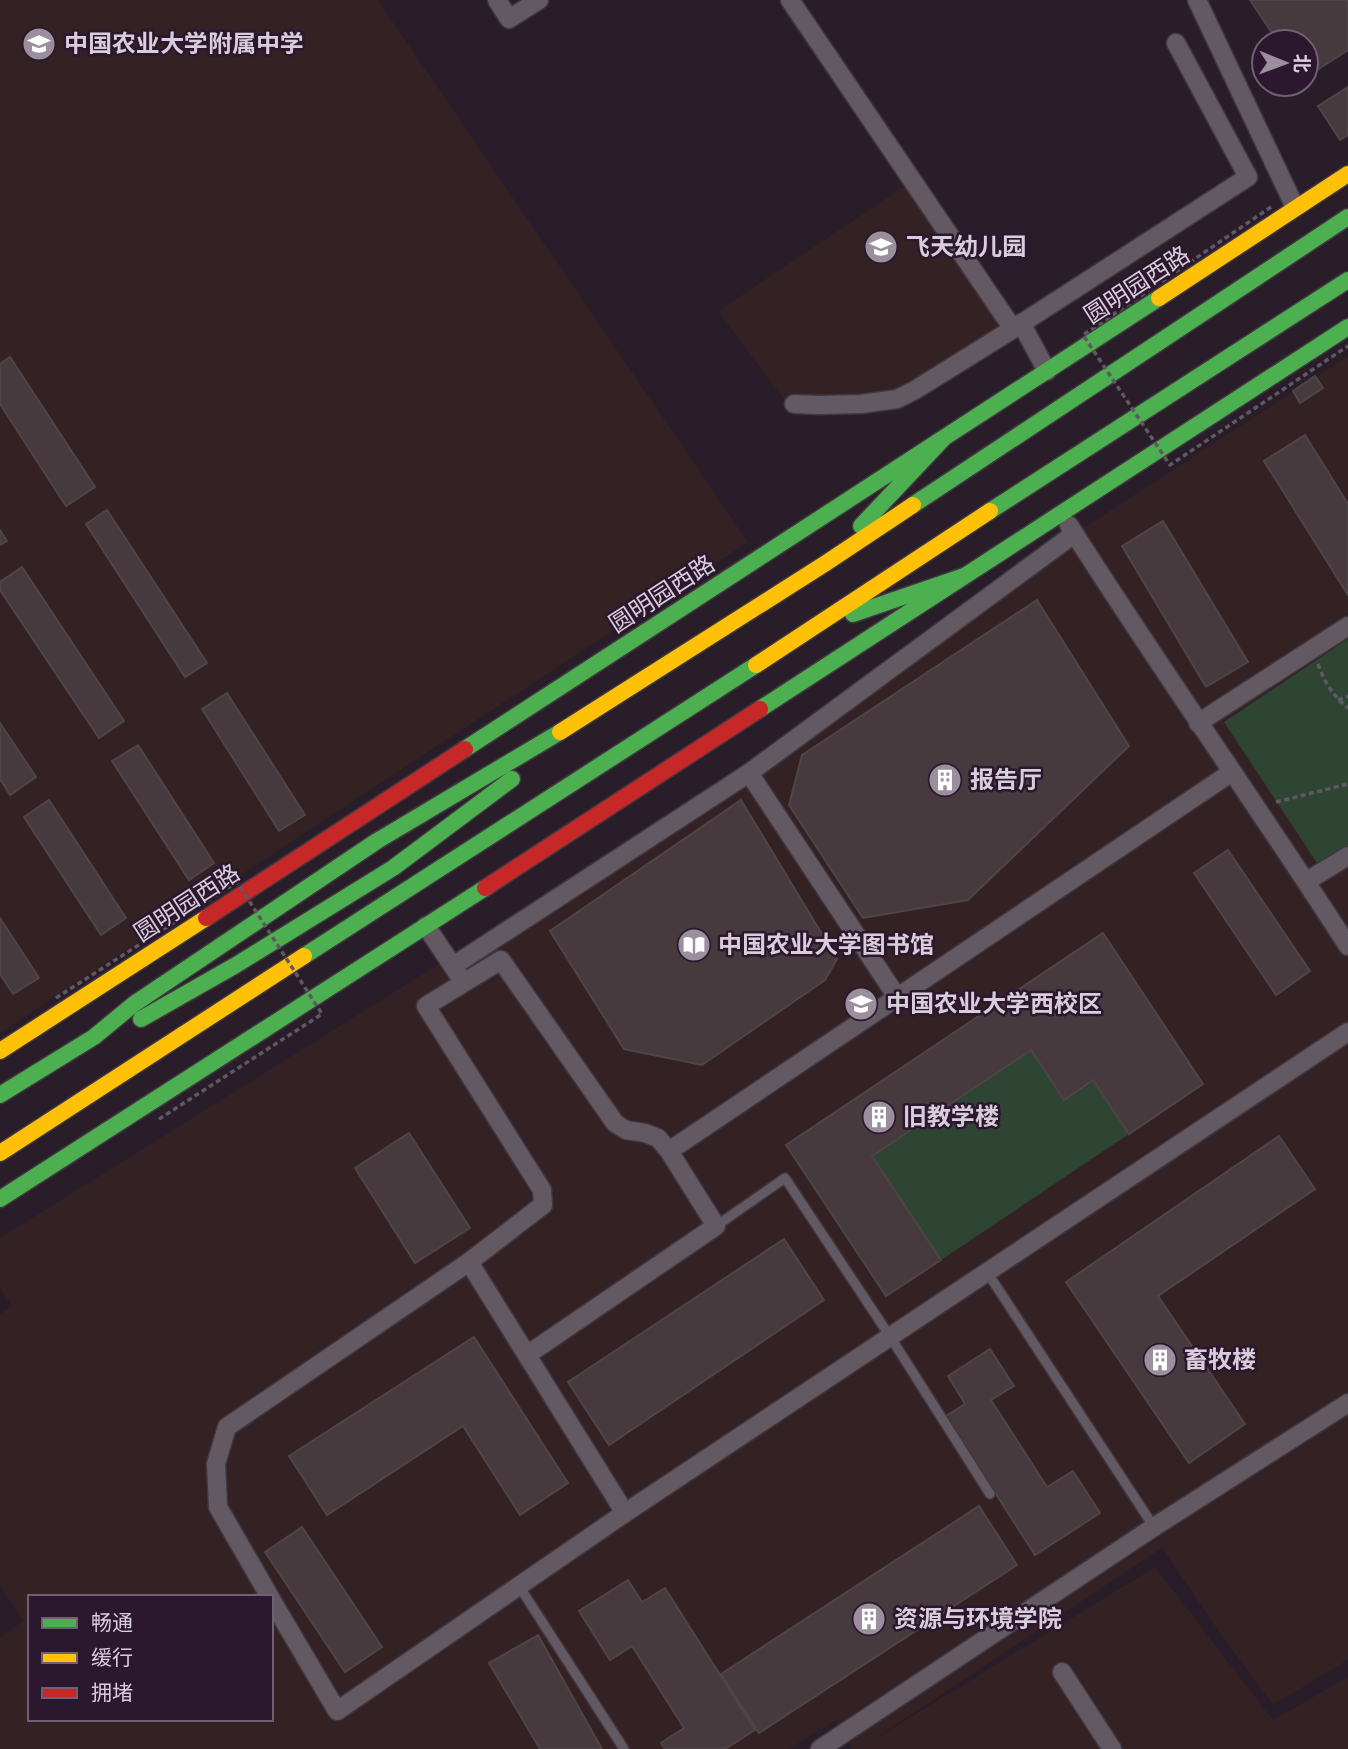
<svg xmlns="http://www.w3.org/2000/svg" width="1348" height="1749" font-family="Helvetica,'Noto Sans SC',sans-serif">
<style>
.education{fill:#332123;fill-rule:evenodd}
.green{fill:#2f4533}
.building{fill:#473a3e;stroke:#4f4448;stroke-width:2}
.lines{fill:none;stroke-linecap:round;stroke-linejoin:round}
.lane-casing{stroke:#403741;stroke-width:12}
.street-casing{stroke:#403741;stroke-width:21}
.fast-casing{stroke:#403741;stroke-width:19}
.slow-casing{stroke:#403741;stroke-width:19}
.jam-casing{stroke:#403741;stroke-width:19}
.path{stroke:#605862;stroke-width:3.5;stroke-dasharray:5 3.5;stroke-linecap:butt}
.lane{stroke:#625963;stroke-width:9}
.street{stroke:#625963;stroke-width:18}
.fast{stroke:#4caf50;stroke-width:16}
.slow{stroke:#ffc107;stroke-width:16}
.jam{stroke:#c62828;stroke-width:16}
.path-bridge{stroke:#605862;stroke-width:3.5;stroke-dasharray:5 3.5;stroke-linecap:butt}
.labels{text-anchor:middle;stroke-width:5;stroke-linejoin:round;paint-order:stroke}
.poi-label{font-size:24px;font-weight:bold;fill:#d9cddb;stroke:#2b182e;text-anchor:start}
.street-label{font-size:24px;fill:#d9cddb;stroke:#2b182e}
</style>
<rect width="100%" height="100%" fill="#281d29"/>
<g class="education">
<path d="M0,0H378L748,542L0,1033Z"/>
<path d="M909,183L1002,331L862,414L796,416L718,311Z"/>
<path d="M1348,356V1660L1273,1705L1221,1635L1162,1548L870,1742L1155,1567L1273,1720L1348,1677V1749H852L835,1721L789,1749H0V1637L23,1621L0,1586V1314L12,1306L0,1288V1238L748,771L1074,534ZM30,1597H271V1719H30Z"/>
</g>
<g class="green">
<path d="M1348,639V847L1319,866L1224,722Z"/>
<path d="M1031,1050L1064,1099L1093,1080L1129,1134L941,1260L872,1156Z"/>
</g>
<g class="building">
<path d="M1250,0H1348V50L1306,77V42H1278Z"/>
<path d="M1348,87V135L1340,140L1318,106Z"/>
<path d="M10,357L95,487L66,506L0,404V364Z"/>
<path d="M1315,376L1323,388L1300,403L1293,391Z"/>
<path d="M1305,435L1348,504V595L1264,461Z"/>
<path d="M107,510L207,663L185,677L86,524Z"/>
<path d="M1163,521L1248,662L1206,687L1122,546Z"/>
<path d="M0,530L7,541L0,545Z"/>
<path d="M22,567L124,721L99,738L0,590V582Z"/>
<path d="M1037,600L1129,746L968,900L863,918L789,805L802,755Z"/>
<path d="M227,693L305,815L279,831L202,709Z"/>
<path d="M0,723L36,777L10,795L0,779Z"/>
<path d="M138,745L214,863L189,880L112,761Z"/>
<path d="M49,800L126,918L101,935L24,817Z"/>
<path d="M741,800L837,959L825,980L702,1065L624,1049L550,931Z"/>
<path d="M1228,850L1310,971L1276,995L1194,873Z"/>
<path d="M0,918L39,978L13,994L0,974Z"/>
<path d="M1103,933L1203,1084L1129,1134L1093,1080L1064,1100L1031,1050L872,1156L941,1260L886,1296L786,1145Z"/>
<path d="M409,1133L470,1228L415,1263L355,1168Z"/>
<path d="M1279,1136L1315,1189L1158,1296L1245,1424L1189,1463L1066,1282Z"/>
<path d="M784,1239L824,1300L609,1445L568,1382Z"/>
<path d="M474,1337L568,1483L520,1515L463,1426L327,1515L289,1456Z"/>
<path d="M990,1349L1014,1386L991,1400L1047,1487L1073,1471L1100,1513L1035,1555L946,1416L965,1404L948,1376Z"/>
<path d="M979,1506L1017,1565L759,1733L721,1674Z"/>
<path d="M302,1527L382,1647L345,1672L265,1552Z"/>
<path d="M628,1580L642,1602L665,1588L755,1730L725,1749H665L661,1743L684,1728L632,1646L610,1660L579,1611Z"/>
<path d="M538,1635L602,1749H540L489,1663Z"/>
</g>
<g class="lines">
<defs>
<g id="lane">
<path d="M716,1226L785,1178L891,1338L990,1494"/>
<path d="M987,1272L1154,1527"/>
<path d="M519,1586L624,1749"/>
</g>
<g id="street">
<path d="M497,0L509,19L539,0"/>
<path d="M790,0L1013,329L1248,177L1176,43"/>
<path d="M1197,0L1295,207"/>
<path d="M1021,323L1047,371"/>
<path d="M794,404L819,405L861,404L897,399L915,390L1013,329"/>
<path d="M1069,525C1159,667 1257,805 1348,946"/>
<path d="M1198,723L1348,626"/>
<path d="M749,773L897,997"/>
<path d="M1307,881L1348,856"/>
<path d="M426,926L458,974"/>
<path d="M453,966L749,773L1074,534"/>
<path d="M669,1151L1232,772"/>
<path d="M625,1513C867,1354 1107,1192 1348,1032"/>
<path d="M270,1597L218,1507L216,1464L227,1427L469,1262"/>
<path d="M271,1599L337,1711L625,1513L469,1262L543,1205L542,1190L426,1006L501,960L615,1123L626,1130L645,1133L658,1138L669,1151L716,1226L527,1355"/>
<path d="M1062,1672L1112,1749"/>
<path d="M820,1749L1154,1527L1348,1403"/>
</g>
<g id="fast">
<path d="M913,505L1348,217"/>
<path d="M990,511L1348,280"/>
<path d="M861,526L943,439"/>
<path d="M853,614L964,576"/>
<path d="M760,709L1348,327"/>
<path d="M465,749L1159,298"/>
<path d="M304,956L756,665"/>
<path d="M141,1019L236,965L393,868L512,779"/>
<path d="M0,1095L94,1037L134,1004L377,841L560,732"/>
<path d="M0,1199L485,888"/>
</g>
<g id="slow">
<path d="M1159,298L1348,174"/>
<path d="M756,665L990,511"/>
<path d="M560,732L826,563L913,505"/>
<path d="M0,1051L206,918"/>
<path d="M0,1153L304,956"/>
</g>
<g id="jam">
<path d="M485,888L760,709"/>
<path d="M206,918L465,749"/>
</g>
</defs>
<use href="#lane" class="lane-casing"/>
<use href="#street" class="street-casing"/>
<use href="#fast" class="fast-casing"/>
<use href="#slow" class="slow-casing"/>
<use href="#jam" class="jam-casing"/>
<g class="path">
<path d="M1318,664C1324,681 1333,696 1348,708"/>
<path d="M1338,700L1348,696"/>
<path d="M1276,802L1348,784"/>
</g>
<use href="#lane" class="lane"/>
<use href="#street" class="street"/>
<use href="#fast" class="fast"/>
<use href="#slow" class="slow"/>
<use href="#jam" class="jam"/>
<g class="path-bridge">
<path d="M1271,207L1083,335L1170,465L1348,346"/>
<path d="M56,998L237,882L322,1014L156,1121"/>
</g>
</g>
<defs>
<symbol id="school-disc" viewBox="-11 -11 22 22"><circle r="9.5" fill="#9b8f9d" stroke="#2b182e"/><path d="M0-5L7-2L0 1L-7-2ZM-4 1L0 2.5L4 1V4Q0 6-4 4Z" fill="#fff"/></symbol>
<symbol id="building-disc" viewBox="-11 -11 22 22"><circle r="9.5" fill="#9b8f9d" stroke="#2b182e"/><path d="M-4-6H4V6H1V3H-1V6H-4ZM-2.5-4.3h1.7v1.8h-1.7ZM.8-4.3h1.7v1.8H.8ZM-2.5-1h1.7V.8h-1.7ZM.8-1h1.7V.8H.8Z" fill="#fff"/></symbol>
<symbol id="library-disc" viewBox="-11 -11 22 22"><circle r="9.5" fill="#9b8f9d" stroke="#2b182e"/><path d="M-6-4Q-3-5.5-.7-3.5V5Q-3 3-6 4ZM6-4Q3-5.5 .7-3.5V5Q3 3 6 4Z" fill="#fff"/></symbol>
<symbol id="university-disc" viewBox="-11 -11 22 22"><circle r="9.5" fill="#9b8f9d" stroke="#2b182e"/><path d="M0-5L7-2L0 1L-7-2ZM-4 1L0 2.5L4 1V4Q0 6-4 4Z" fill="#fff"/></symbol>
</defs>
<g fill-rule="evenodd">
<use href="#school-disc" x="20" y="25" width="38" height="38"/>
<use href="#school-disc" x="862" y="228" width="38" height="38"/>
<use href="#building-disc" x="926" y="761" width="38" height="38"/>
<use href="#library-disc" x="675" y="926" width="38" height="38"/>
<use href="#university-disc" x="842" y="985" width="38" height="38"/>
<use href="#building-disc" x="860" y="1098" width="38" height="38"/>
<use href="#building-disc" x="1141" y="1341" width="38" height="38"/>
<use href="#building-disc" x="850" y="1600" width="38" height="38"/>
</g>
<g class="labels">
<g class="poi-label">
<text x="64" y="52">中国农业大学附属中学</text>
<text x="906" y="255">飞天幼儿园</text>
<text x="970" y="788">报告厅</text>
<text x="718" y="953">中国农业大学图书馆</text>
<text x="886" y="1012">中国农业大学西校区</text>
<text x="903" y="1125">旧教学楼</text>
<text x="1184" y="1368">畜牧楼</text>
<text x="894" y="1627">资源与环境学院</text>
</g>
<g class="street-label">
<text transform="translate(1137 285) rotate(-33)" y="8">圆明园西路</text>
<text transform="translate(662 594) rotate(-33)" y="8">圆明园西路</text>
<text transform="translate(187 903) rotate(-33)" y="8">圆明园西路</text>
</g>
</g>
<rect x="28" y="1595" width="245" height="126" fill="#2b182e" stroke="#716073" stroke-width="2"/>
<rect x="42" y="1618" width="35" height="10" fill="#4caf50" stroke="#716073" stroke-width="2"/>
<text x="91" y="1630" font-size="21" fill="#d9cddb">畅通</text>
<rect x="42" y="1653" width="35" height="10" fill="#ffc107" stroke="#716073" stroke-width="2"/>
<text x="91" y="1665" font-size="21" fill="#d9cddb">缓行</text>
<rect x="42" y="1688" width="35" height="10" fill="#c62828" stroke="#716073" stroke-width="2"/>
<text x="91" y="1700" font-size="21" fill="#d9cddb">拥堵</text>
<g transform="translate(1285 63) rotate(91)"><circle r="33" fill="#2b182e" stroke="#716073" stroke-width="2"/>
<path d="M0-5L12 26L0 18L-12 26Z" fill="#9b8f9d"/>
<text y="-10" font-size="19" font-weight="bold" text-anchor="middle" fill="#d9cddb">北</text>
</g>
</svg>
